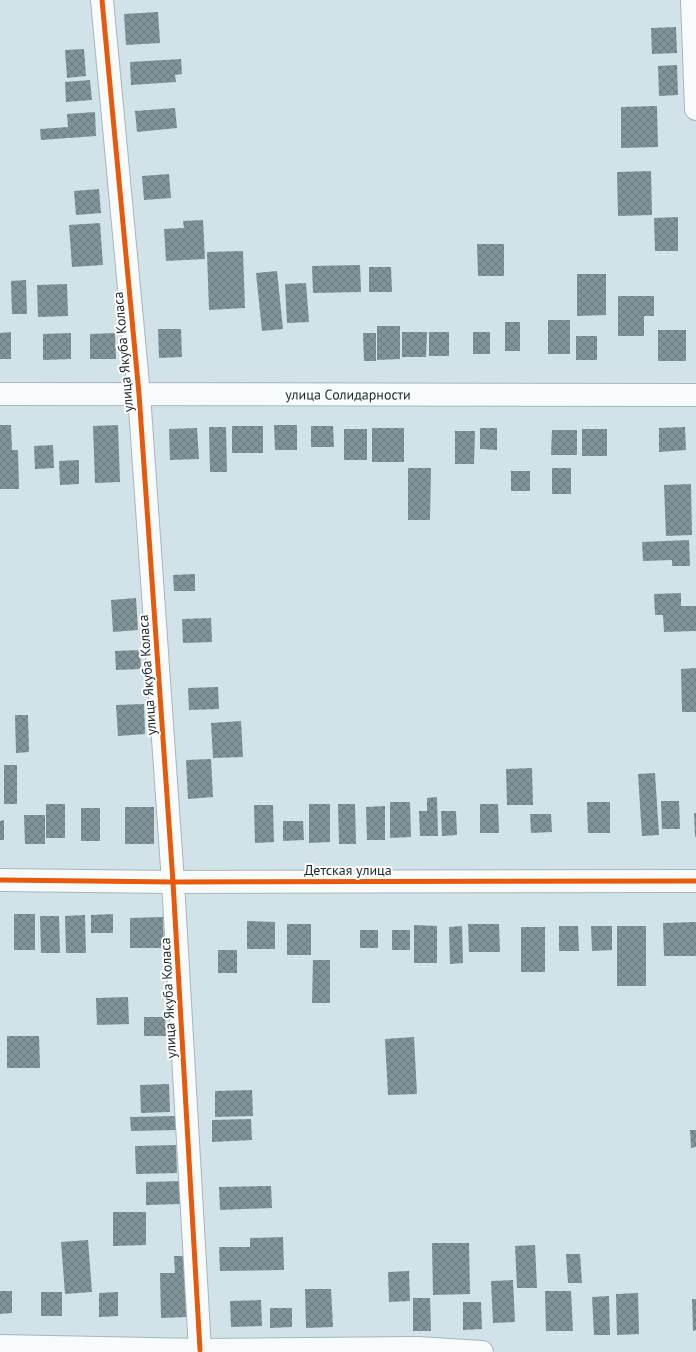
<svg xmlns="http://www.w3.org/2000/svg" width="696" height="1352" font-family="'PT Sans',sans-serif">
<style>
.building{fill:url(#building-cross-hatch)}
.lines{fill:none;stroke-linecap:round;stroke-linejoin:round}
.minor-casing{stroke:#a7b5b9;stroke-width:24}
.minor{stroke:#f8fbfc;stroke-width:22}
.cycleway-casing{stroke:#fff;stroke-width:8}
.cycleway{stroke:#e8590c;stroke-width:5}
.labels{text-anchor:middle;stroke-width:4;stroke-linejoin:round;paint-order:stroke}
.street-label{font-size:14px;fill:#1c282b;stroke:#fff}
</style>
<defs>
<pattern id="building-cross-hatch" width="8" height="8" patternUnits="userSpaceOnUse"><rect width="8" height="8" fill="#80949a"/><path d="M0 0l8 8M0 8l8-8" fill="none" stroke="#68797e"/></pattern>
</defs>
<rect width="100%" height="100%" fill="#d1e3e8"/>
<g class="building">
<path d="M158,12L160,43L126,45L124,14Z"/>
<path d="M676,27L677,53L652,54L651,28Z"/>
<path d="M84,49L86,76L67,78L65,50Z"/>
<path d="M181,59L182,74L175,75L176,82L131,85L130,62Z"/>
<path d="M677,65L678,95L659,96L658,66Z"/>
<path d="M90,80L92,100L66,102L65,82Z"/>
<path d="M657,106L658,147L621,148V107Z"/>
<path d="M175,108L177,128L137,132L135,111Z"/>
<path d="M95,112L96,136L41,140L40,129L68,127L67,114Z"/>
<path d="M651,171L652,215L618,216L617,172Z"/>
<path d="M169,174L171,198L144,200L142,176Z"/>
<path d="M99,189L101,213L76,215L74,191Z"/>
<path d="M678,217V251H655L654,218Z"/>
<path d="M203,220L205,259L166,261L164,229L184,228L183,221Z"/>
<path d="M100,223L103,265L72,267L69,225Z"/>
<path d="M477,244H504V276H478Z"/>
<path d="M243,251L245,308L209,310L207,252Z"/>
<path d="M360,265L361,292L313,293L312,266Z"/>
<path d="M369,267H391L392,292H369Z"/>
<path d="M277,271L283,329L262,331L256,273Z"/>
<path d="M577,274H606V315L577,316Z"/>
<path d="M26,280L27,314H12L11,281Z"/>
<path d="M306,283L309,322L287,323L285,284Z"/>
<path d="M67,284L68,316L38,317L37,285Z"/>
<path d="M618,296H654V316H644V336H618Z"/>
<rect x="548" y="320" width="22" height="34"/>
<rect x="505" y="322" width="15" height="29"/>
<path d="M377,326H400V359L377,360Z"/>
<path d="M158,329H181L182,357L159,358Z"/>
<rect x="658" y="330" width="28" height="31"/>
<path d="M11,332V359H0V333Z"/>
<path d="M402,332H427L426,357H402Z"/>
<rect x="429" y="332" width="20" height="24"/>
<rect x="473" y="332" width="17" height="22"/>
<path d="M71,333V359L43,360V334Z"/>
<path d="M115,333L116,359H90V334Z"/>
<path d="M363,333H376V361H364Z"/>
<rect x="576" y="336" width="21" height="24"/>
<path d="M0,425H11L12,450H18L19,489H0Z"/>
<path d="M118,425L120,482L95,483L93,426Z"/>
<path d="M274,425H297V450H275Z"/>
<rect x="232" y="426" width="31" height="27"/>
<path d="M311,426H333L334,447H311Z"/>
<path d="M209,427H226L227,472H210Z"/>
<path d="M685,427L686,450L659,452V428Z"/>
<path d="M197,428L199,459L170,460L169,429Z"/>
<rect x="372" y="428" width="32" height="34"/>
<path d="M480,428H497V450L480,449Z"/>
<rect x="344" y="429" width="23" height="31"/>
<rect x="582" y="429" width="25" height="27"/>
<path d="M552,430H577V455H551Z"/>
<path d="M455,431H475L474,464H455Z"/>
<path d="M53,445L54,468L35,469L34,446Z"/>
<path d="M79,460V484L60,485L59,461Z"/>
<path d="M408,468H431L430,520H408Z"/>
<rect x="552" y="468" width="19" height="26"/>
<rect x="511" y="471" width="19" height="20"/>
<path d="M691,484L692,535L666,536L664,485Z"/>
<path d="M689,540L690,566H672V560L643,561L642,542Z"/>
<path d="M195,574V591H174L173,575Z"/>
<path d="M681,593V606H696V631L664,632L663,615H655L654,594Z"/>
<path d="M136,598L138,630L113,632L111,600Z"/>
<path d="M211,618L212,642L183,643L182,619Z"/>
<path d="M140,650L141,669L116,670L115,651Z"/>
<path d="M696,668V712H682L681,669Z"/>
<path d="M218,687L219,709L189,710L188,688Z"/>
<path d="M144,704L145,734L118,736L116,705Z"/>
<path d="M15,715H28L29,752L16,753Z"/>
<path d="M241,721L243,757L213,758L211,723Z"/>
<path d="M211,759L213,797L188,799L186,760Z"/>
<rect x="4" y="765" width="13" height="39"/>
<path d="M532,768L533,805H507L506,769Z"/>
<path d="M655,773L659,835L642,836L638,774Z"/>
<path d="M437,797L438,836H420L419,811H427V798Z"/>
<path d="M661,801H679L680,829H662Z"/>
<path d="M390,802H410L411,837L390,838Z"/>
<path d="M587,802H610V833H588Z"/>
<rect x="46" y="804" width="19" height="34"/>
<path d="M309,804H330V842L309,843Z"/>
<path d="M338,804H355L356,844H339Z"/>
<path d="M480,804H498L499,833H480Z"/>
<path d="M254,805H273L274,842L255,843Z"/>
<path d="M385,806V840H367L366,807Z"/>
<rect x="125" y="807" width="29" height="37"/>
<rect x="81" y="808" width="19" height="33"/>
<path d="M441,811H456L457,835L442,836Z"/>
<path d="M694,813H696V837H695Z"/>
<path d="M530,814H551L552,832L531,833Z"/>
<path d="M24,815H45V844H25Z"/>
<path d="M4,820V840H0V821Z"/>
<path d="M283,821H303L304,840L283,841Z"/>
<rect x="14" y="914" width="21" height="36"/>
<path d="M113,914V933H91V915Z"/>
<path d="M85,915L86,953H66L65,916Z"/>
<path d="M40,916H59L60,953H41Z"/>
<path d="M163,917L164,948H130V918Z"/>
<path d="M247,921L275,922V949H247Z"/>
<path d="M696,922V956H664L663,923Z"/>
<rect x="287" y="924" width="24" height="31"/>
<path d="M468,924H499L500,952H469Z"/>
<path d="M414,925L437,926V963H414Z"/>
<path d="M462,926L463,963L450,964L449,927Z"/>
<path d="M559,926H578L579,951H559Z"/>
<path d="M591,926H612V950L592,951Z"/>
<rect x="617" y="926" width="29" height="60"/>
<rect x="521" y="927" width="24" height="45"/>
<rect x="360" y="930" width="18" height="18"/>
<rect x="392" y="930" width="18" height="20"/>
<rect x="218" y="950" width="19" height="23"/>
<path d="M313,960H330V1003H312Z"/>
<path d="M128,997L129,1024L97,1025L96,998Z"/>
<path d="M144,1017H165L166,1036H144Z"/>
<path d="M7,1036H39L40,1068H7Z"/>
<path d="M414,1037L417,1094L388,1095L385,1039Z"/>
<path d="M169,1084L170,1112L141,1113L140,1085Z"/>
<path d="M252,1090L253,1116L215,1117V1091Z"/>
<path d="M176,1116V1130L131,1131L130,1117Z"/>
<path d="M251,1119L252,1140L212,1142V1120Z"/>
<path d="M690,1130H696V1147L691,1148Z"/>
<path d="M176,1145L177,1173L136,1174L135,1146Z"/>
<path d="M181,1181L182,1204L146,1205V1182Z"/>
<path d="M271,1186L272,1208L220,1210L219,1187Z"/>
<path d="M113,1212H146V1245L113,1246Z"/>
<path d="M283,1237L284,1270L220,1271L219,1247H250V1238Z"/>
<path d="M88,1240L92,1292L65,1294L61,1242Z"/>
<path d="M432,1243H469L470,1294L433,1295Z"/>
<path d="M535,1245L537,1288H517L515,1246Z"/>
<path d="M566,1254H580L582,1283H568Z"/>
<path d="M174,1256H185L187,1317L161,1318L160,1273H175Z"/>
<path d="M409,1271L410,1301L389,1302L388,1272Z"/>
<path d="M513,1280L515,1322L493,1323L491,1281Z"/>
<path d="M305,1289H331L333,1327L306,1328Z"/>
<path d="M0,1291H12V1313L0,1314Z"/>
<path d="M545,1291H571L573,1331H546Z"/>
<rect x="41" y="1292" width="21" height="24"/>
<path d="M118,1292V1316L99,1317V1293Z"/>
<path d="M638,1293L639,1334L617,1335L616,1294Z"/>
<path d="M609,1296L610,1335H594L592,1297Z"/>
<path d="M413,1298H430L431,1331H413Z"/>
<path d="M692,1299H696V1330L693,1331Z"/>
<path d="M261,1300L262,1326L231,1327L230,1301Z"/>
<path d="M463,1302H481L482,1329L463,1330Z"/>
<path d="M270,1308H292V1327L270,1328Z"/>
</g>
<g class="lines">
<defs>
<g id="minor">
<path d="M102,0L139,394L173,882L200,1350"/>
<path d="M692,0L696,109"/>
<path id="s1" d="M0,394L696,395"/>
<path d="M0,880L173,882L696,881"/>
<path d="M0,1346L200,1350L417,1348L482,1352"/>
</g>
</defs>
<use href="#minor" class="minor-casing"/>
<use href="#minor" class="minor"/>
<defs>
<g id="cycleway">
<path d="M102,0L139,394L173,882L200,1350"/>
<path d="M0,880L173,882L696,881"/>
</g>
</defs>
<use href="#cycleway" class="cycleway-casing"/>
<use href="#cycleway" class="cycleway"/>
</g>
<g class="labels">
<g class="street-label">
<text transform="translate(123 352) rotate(-95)" y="5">улица Якуба Коласа</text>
<text dy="5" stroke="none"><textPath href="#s1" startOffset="348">улица Солидарности</textPath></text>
<text transform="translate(147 675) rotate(-94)" y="5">улица Якуба Коласа</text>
<text x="348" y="875">Детская улица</text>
<text transform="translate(168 998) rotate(-93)" y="5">улица Якуба Коласа</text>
</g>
</g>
</svg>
